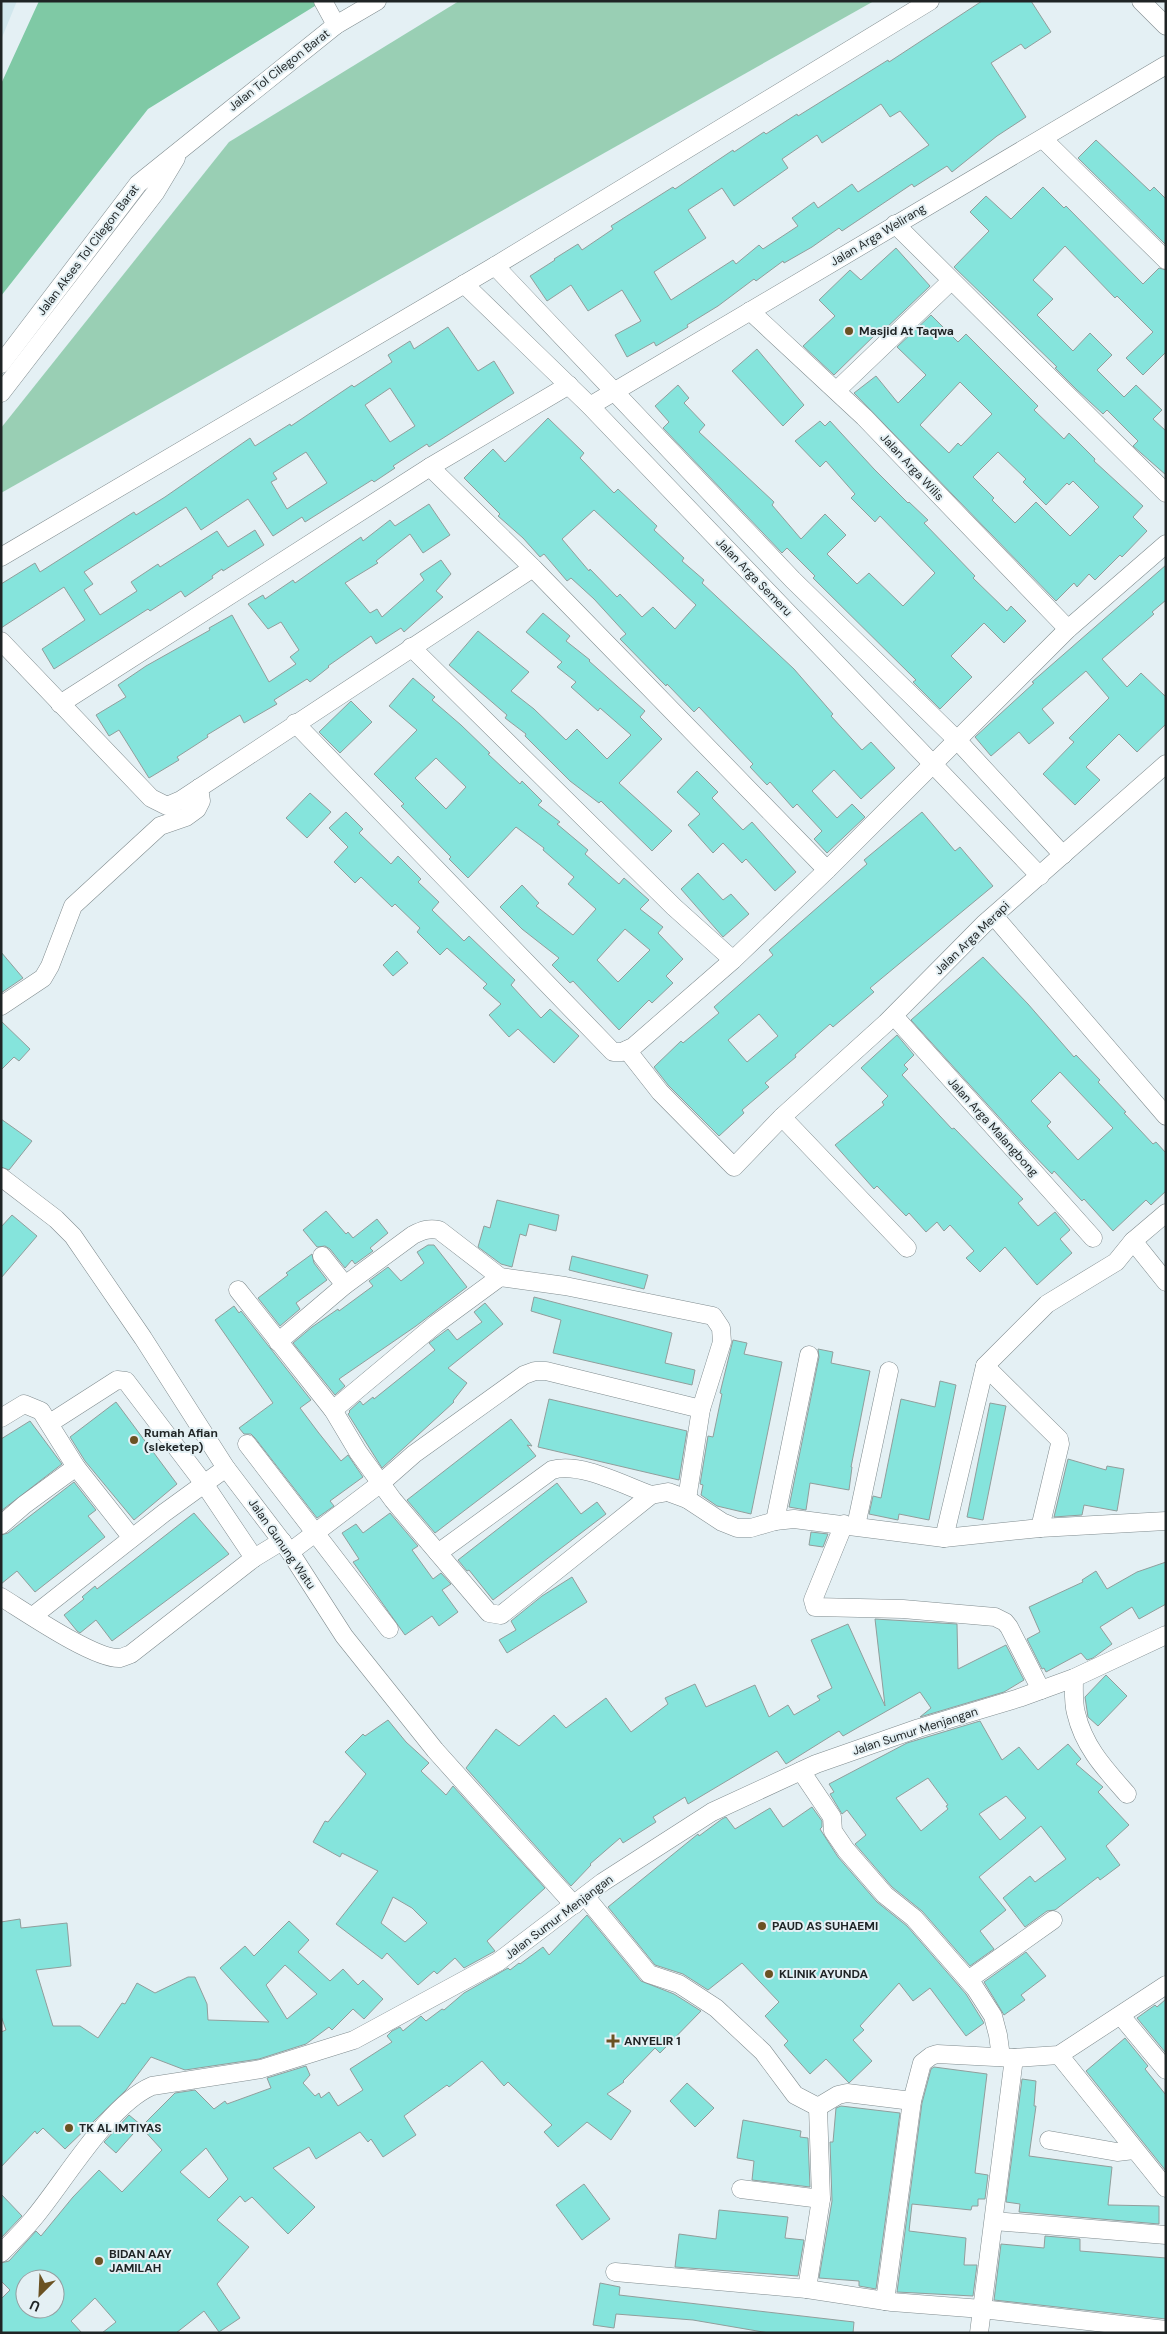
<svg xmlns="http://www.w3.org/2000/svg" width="1167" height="2334" font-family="'DM Sans',sans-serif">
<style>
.built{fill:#d1e7ed}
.green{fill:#99cfb4}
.forest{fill:#7fc9a5}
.building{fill:#85e4dc;stroke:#919e9c;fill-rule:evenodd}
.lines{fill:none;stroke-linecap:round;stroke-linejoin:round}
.minor-casing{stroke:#808c8f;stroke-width:19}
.minor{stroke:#fff;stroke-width:18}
.poi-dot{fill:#6b5223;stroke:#e4f0f4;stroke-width:2}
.labels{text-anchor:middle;stroke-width:4;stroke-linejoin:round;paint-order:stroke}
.street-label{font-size:12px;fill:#1f2425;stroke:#e4f0f4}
.poi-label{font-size:12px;font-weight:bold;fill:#1f2425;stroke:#e4f0f4;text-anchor:start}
</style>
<rect width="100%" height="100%" fill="#e4f0f4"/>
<path class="built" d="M1,1H17L1,40Z"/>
<path class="green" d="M459,1H874L1,493V428L229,142Z"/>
<path class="forest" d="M39,1H323L148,109L1,296V84Z"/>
<g class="building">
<path d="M982,1H1031L1051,32L1025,49L1021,44L991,63L1026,117L997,136L952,172L947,166L914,187L912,184L842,231L839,228L812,247L784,263L783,261L756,281L754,279L718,306L687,325L688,327L656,346L654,342L627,357L615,335L641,321L622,290L588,311L571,285L547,301L530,276L555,260L554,259L578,244L582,250L613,229L611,226L673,187L675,189L733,150L734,152L764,132L766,134L797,114L798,116L888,60L889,62ZM881,104L890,117L900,111L929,145L858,192L852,184L818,208L814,202L792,218L798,226L763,249L759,245L736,264L733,260L671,300L654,272L706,238L688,210L722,188L734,206L788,168L782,159L817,135L822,143Z"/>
<path d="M1096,140L1150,191L1154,187L1166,199V245L1078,158Z"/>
<path d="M1043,187L1064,208L1066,206L1143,284L1159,268L1166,270V352L1143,375L1126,358L1153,332L1117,296L1115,298L1065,246L1033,280L1053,299L1037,315L1073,351L1090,333L1112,355L1097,370L1124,397L1136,385L1162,410L1153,419L1166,431V475L1133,446L1138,441L1107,410L1103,414L1077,390L1055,368L1057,367L954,267L989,231L970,212L986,196L1011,219Z"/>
<path d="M896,248L930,286L882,332L880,330L834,375L803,346L835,316L819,300L850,270L861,280Z"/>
<path d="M931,315L958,342L966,334L1038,406L1034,410L1064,439L1069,433L1095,459L1094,461L1143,506L1133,517L1147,531L1122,557L1120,555L1095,580L1089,574L1077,587L1074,583L1056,601L854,393L876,376L898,403L926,375L897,347ZM960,382L992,414L961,446L958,443L949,453L920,425ZM998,452L1026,479L1023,482L1046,505L1067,483L1069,485L1073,481L1099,507L1070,536L1036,502L1015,523L992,500L994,498L973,477Z"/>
<path d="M448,327L478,371L494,361L514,393L429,447L427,444L393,466L395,468L374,482L372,480L305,522L302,517L273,536L248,499L201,530L186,507L84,572L93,584L84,590L100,615L137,591L131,582L158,564L160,567L217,531L228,547L255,530L264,545L223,571L222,569L212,576L213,578L185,597L181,591L150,611L148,609L54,669L42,649L85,620L64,587L1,628V584L35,563L40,572L134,512L136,515L165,497L250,438L255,446L290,424L291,426L352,385L354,387L392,362L388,355L410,341L414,349ZM390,388L415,426L390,442L365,405ZM306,452L327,483L287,509L271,482L277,479L273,473Z"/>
<path d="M757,349L804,405L783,426L732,371Z"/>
<path d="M678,385L689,398L684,403L705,425L699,432L774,502L772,505L801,539L825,514L846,535L827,554L857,584L869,573L903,606L935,573L880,516L875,522L851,498L855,494L826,461L820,467L795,441L820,421L825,426L830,421L874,469L908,503L909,502L928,520L924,523L975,576L973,578L1007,611L1011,606L1026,621L1004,643L984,623L951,656L972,677L940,709L913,682L916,680L813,578L815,576L787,548L782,553L663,428L669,422L655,406Z"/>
<path d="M548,418L584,453L580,458L614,493L618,489L657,526L654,530L684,558L682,561L704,580L702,583L794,669L833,714L831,716L862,750L871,742L895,768L861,799L834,770L812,791L837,818L852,804L865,817L827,853L814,839L822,831L797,804L793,808L770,782L767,785L750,767L753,764L699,707L694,712L667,684L666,686L620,639L626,634L594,599L571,578L567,581L544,554L540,557L523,538L498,516L500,514L464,478L493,449L505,462ZM594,510L696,605L675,629L653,607L642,617L620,594L617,597L590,569L589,571L562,539Z"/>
<path d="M429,504L450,535L423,553L410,534L376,561L378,563L345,583L370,613L377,609L382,617L424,580L420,574L441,560L451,574L436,591L443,597L404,632L401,628L376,644L371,636L328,666L329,667L310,682L307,679L274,700L277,704L244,723L240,715L207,735L208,737L177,757L179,760L149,778L119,730L109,736L96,715L126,697L118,685L146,666L210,630L209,628L232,615L269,682L296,664L290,657L299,650L281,622L268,629L248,604L263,595L265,599L293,580L295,583L361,537L363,541L390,520L395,526Z"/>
<path d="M1166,565V600L1152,612L1154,614L1102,659L1127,687L1141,673L1166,697V724L1137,752L1119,734L1086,767L1100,780L1075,805L1043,774L1074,742L1069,738L1109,698L1086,671L1042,709L1054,723L1029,744L1019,732L991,756L975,737L1034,683L1032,682Z"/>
<path d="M543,613L570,636L566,641L590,660L589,661L645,711L640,717L662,739L619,783L672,831L652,851L601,801L599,803L570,781L525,736L526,734L505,718L507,715L449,665L478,631L529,672L511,691L534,709L566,740L577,729L607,759L631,735L600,708L598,711L571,687L576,682L557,667L562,662L526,632Z"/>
<path d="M413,678L435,697L432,700L461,725L490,753L488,754L520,784L522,781L542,801L538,805L560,822L557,824L588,850L585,854L619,884L624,878L649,900L640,909L663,927L658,933L683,959L666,976L673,983L652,1003L649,1000L619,1030L573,981L570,983L552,965L559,958L522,929L500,907L522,885L539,903L536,906L573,935L596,909L568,884L574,877L543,850L544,848L516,827L468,878L449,859L451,857L401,806L404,804L374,774L417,730L389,706ZM436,758L466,787L446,809L415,778ZM625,929L650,950L618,982L597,960Z"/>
<path d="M351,701L372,722L340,753L319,732Z"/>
<path d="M697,771L718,792L712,798L743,830L752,822L796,872L775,891L746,859L742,863L723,843L713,853L688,825L700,814L677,792Z"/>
<path d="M310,793L331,812L307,838L286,818Z"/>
<path d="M346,812L363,829L359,833L391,864L398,856L421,879L418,882L439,902L432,910L464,941L469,936L515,980L511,985L541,1018L550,1009L579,1036L554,1063L518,1029L509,1037L489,1015L501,1004L483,988L487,984L447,948L440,955L417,932L420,928L395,904L392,907L361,877L355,883L334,862L348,847L329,828Z"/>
<path d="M922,812L955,851L960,847L993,886L870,988L874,992L833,1027L830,1024L795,1055L796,1057L765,1083L769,1087L742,1110L744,1113L719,1136L668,1085L654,1067L681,1041L683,1043L719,1013L714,1007L773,955L769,950L867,864L864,860ZM759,1014L778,1036L747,1062L728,1040Z"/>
<path d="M698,873L723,900L731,894L749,914L723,937L681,889Z"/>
<path d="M397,951L408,963L393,976L383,965Z"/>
<path d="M1,952L23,978L1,993Z"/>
<path d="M983,957L1028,1004L1074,1057L1076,1055L1100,1080L1098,1082L1126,1112L1124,1113L1153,1144L1156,1142L1166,1153V1191L1151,1205L1146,1200L1113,1231L1084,1199L1082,1201L1054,1171L1052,1174L1025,1146L911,1020ZM1060,1072L1113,1128L1078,1160L1047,1126L1051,1122L1031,1101Z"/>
<path d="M1,1021L30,1049L19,1061L14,1057L1,1070Z"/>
<path d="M897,1035L914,1055L904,1065L908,1069L902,1075L952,1129L954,1128L1023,1199L1018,1203L1038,1226L1055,1212L1070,1230L1060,1239L1072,1253L1037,1285L1005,1247L980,1272L966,1258L974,1251L950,1225L944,1231L937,1222L926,1232L909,1213L906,1216L877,1186L874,1189L835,1145L884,1105L882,1102L888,1096L861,1068Z"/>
<path d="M1,1119L32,1141L9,1170L1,1167Z"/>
<path d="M497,1200L559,1215L556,1231L529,1224L526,1236L520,1234L512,1267L501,1264L478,1247L484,1226L490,1228Z"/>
<path d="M326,1211L346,1234L348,1232L353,1238L377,1219L388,1233L370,1248L373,1251L355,1264L352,1260L345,1268L330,1249L325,1246L317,1247L303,1230Z"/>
<path d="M12,1215L37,1236L1,1278V1227Z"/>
<path d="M428,1245H434L467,1287L416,1326L339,1379L345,1386L335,1395L293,1343L312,1327L338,1309L339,1311L373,1286L369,1281L388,1267L401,1281L424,1263L417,1252Z"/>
<path d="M312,1254L314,1263L327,1280L296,1303L300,1309L280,1326L258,1298L288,1275L286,1273Z"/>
<path d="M572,1256L648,1275L644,1289L569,1270Z"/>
<path d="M534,1297L672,1333L665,1363L695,1370L692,1385L553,1353L561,1320L531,1311Z"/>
<path d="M485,1303L503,1324L448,1368L467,1383L453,1401L454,1402L382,1468L348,1414L350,1412L349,1411L360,1401L363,1405L373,1397L374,1399L435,1350L429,1343L448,1329L457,1340L482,1322L474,1312Z"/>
<path d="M234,1306L239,1313L241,1311L311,1400L300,1408L318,1432L341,1461L348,1455L363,1477L330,1501L334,1506L317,1518L255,1438L251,1434H244L239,1428L273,1403L215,1320Z"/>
<path d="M733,1340L747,1343L744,1354L782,1362L751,1514L717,1506L701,1495L703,1485L700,1484L708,1436L713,1437L722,1394L720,1393Z"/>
<path d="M818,1349L833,1352L831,1363L870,1371L851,1467H852L849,1490L810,1483L806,1510L789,1507L819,1357Z"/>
<path d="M940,1381L956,1385L929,1520L899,1514L898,1520L869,1514L873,1496L881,1498L901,1399L935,1407Z"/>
<path d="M549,1399L687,1431L679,1480L538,1447Z"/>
<path d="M116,1402L177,1484L134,1520L85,1461L70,1437Z"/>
<path d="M990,1403L1006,1406L983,1520L967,1517Z"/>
<path d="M511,1419L532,1446L527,1445L536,1456L435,1533L407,1500Z"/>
<path d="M30,1421L62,1464L1,1511V1439Z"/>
<path d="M1068,1459L1106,1470L1107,1466L1124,1469L1117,1511L1084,1505L1082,1515L1054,1517Z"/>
<path d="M74,1482L96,1510L88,1516L105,1537L35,1592L17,1571L1,1584V1535L8,1533Z"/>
<path d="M557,1483L581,1514L597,1502L606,1514L493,1600L469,1570L467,1571L458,1560Z"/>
<path d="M194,1513L229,1554L112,1641L96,1620L80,1633L77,1631L64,1615L84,1599L82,1597L95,1586L97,1589Z"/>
<path d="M390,1513L418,1546L412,1550L433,1579L441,1573L451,1584L442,1590L458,1612L439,1626L432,1616L405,1635L353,1562L359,1559L342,1533L356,1524L363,1533Z"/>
<path d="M811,1532L828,1534L823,1547L809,1545Z"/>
<path d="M1166,1562V1604L1139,1619L1132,1607L1100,1627L1112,1644L1093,1658L1087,1660L1081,1653L1046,1672L1044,1668L1042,1669L1027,1639L1040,1632L1029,1607L1083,1582L1082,1580L1096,1571L1107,1589L1137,1572Z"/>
<path d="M572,1577L587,1602L507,1653L499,1640L516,1630L511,1621L542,1596Z"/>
<path d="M875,1619L957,1624L958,1669L1006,1645L1024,1680L1004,1692L920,1717L931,1708L920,1692L843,1736L839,1731L786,1764L777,1751L688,1804L685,1797L653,1817L656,1822L623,1843L620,1838L590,1864L591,1865L571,1886L466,1768L496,1729L519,1746L554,1715L566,1728L606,1698L631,1732L668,1704L665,1698L695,1684L706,1707L755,1685L769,1717L788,1705L794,1715L820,1700L817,1696L832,1688L811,1640L848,1624L885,1706Z"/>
<path d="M1106,1675L1127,1696L1098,1726L1088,1717L1085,1697Z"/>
<path d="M388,1720L406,1742L429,1763L421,1771L446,1795L453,1786L545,1888L487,1941L495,1951L464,1968L455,1958L437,1974L434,1971L418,1985L387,1953L382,1959L336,1924L378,1871L342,1853L340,1857L313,1842L325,1821L328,1822L366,1774L345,1752L363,1734L365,1736ZM393,1897L412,1908L427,1923L405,1942L381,1923Z"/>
<path d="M980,1721L1002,1760L1019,1747L1038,1770L1068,1744L1081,1759L1076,1764L1103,1787L1098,1792L1129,1825L1106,1846L1120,1865L1100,1880L1098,1877L1055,1910L1047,1911L1025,1927L1003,1898L1030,1876L1035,1882L1066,1859L1041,1826L979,1877L1006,1910L980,1931L994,1949L970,1966L922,1911L892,1887L855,1844L866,1835L847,1810L842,1814L830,1794L834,1792L829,1784L907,1743ZM928,1778L948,1805L946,1806L948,1809L921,1831L896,1798ZM1006,1796L1026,1818L1000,1840L979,1814Z"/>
<path d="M812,1807L822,1821V1827L820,1829L838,1857L877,1902L907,1926L966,1994L984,2023L966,2036L930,1988L913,2001L899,1983L860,2026L864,2030L853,2040L872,2061L849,2083L826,2059L810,2074L784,2045L788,2041L765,2016L779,2002L742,1963L708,1990L683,1974L655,1965L608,1907L698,1834L699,1836L722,1819L726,1817L735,1829L770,1808L783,1827Z"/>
<path d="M587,1915L641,1981L674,1994L701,2011L660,2053L655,2048L623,2081L624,2082L607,2094L631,2111L611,2140L587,2122L558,2147L544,2132L552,2125L508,2082L504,2086L482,2061L449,2087L447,2085L404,2116L416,2135L383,2157L371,2139L368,2142L360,2132L316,2159L309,2147L273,2168L315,2207L288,2234L252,2197L245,2202L240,2196L217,2220L249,2247L217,2284L240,2318L219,2332L204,2311L176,2333H102L116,2322L95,2298L71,2321L82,2333H1V2299L10,2290L1,2281V2263L9,2261L36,2231L41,2236L73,2197L99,2170L122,2192L162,2150L141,2127L175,2093L195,2090L214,2109L225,2101L227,2104L271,2088L267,2078L306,2066L310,2075L303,2083L315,2096L319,2093L321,2098L329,2092L338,2106L363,2090L350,2069L392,2042L387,2036L392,2031L400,2027L403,2031L421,2016L426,2021L442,2009L444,2010L464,1993L508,1968L510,1970L519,1963L520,1964L543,1947L549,1955ZM206,2148L228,2179L209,2198L180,2172ZM25,2279H55V2309H25Z"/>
<path d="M20,1919L21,1928L67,1923L71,1966L36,1970L53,2026H80L98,2038L122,2003L125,2004L137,1983L155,1993L188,1977H195L207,2004L208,2020L269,2022L220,1968L245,1946L254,1956L289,1921L309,1940L298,1952L330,1981L343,1969L358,1985L363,1980L383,1999L364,2019L353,2009L332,2030L329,2027L306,2044L259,2059L185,2070L151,2057L126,2090L65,2149L43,2128L37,2134L35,2131L1,2167V2032L6,2030L1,2016V1922ZM285,1965L317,1994L287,2019L266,1985Z"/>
<path d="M1026,1952L1046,1976L1021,1995L1025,2000L1004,2015L984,1982Z"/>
<path d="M1166,1999V2051L1165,2052L1137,2018L1155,2005L1157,2007Z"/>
<path d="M1125,2038L1148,2066L1145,2069L1166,2095V2171L1086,2071Z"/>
<path d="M934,2067L987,2074L975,2173L988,2175L985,2199H978V2206H972L971,2210L912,2204L909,2231L966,2238L964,2265H977L973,2296L897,2292L922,2103L931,2069Z"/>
<path d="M1022,2079L1036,2081L1034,2106H1036L1029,2156L1112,2167L1108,2205L1159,2206V2224L1019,2212L1020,2204L1006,2202Z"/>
<path d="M687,2083L714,2108L695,2127L670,2101Z"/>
<path d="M841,2106L900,2113L876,2289L859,2286V2281L819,2278L832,2201L830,2142H833L836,2108Z"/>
<path d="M129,2115L141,2125L116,2153L104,2142Z"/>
<path d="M743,2120L801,2131L800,2137L808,2138L810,2187L752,2180L754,2161L737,2158Z"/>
<path d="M584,2184L610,2219L582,2240L556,2205Z"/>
<path d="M1,2194L22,2216L1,2238Z"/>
<path d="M719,2210L788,2217L785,2238L804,2240L798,2276L675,2267L679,2234L716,2239Z"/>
<path d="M1045,2236L1080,2239V2251L1166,2258V2319L994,2300L1001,2244L1044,2248Z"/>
<path d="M600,2283L620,2287L619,2295L854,2322L853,2333H769L693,2320L616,2314L614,2328L593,2325Z"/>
</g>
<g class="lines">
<defs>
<g id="minor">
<path d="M323,1L336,25"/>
<path d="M1141,1L1166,26"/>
<path d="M1043,139L1166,260"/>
<path d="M895,224L1166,493"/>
<path d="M495,266L793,580L958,741L1063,855"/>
<path d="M464,284L590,406L1040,876"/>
<path d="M750,311L864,417L1068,629"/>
<path d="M1,364L138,184L336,25L377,1"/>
<path d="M837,390L951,281"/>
<path d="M1,393L155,193L176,158"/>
<path d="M590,406L1166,65"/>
<path d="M430,467L533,568L827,870"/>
<path d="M1,557L495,266L930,1"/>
<path d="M1,641L151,798L167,806L181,800L533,568"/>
<path d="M411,647L674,907L733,960"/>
<path d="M60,704L430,467L569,385"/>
<path d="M295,723L613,1052H622L633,1047L733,960L827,870L1068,629L1166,544"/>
<path d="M994,916L1166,1116"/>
<path d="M1,1006L43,978L50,966L73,906L160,826L186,817L197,809L201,801L199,788"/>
<path d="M894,1016L1093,1238"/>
<path d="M627,1050L660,1092L734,1167L782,1117L907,1248"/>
<path d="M782,1117L886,1023L984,924L1166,764"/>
<path d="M1,1177L56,1219L73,1236L143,1338L226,1468L290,1552L344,1636L435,1750L574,1905"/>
<path d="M1133,1241L1166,1282"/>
<path d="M322,1256L345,1285"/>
<path d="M238,1290L333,1410L358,1452L393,1500L489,1613L501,1615L651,1495L668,1492L687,1499L722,1522L737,1528H751L775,1521L794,1519L944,1538L1040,1528L1060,1444L1059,1439L985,1366"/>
<path d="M278,1342L345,1285L413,1235C423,1230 429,1228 439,1230L500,1277L565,1286L713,1316L721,1328L722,1342L701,1409L687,1499"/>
<path d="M333,1410L436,1324L500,1277"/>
<path d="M1,1418L24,1404L41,1411L76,1467L132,1538"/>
<path d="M50,1423L117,1380L126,1381L205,1485L254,1558"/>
<path d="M247,1444L389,1629"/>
<path d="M775,1521L809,1355"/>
<path d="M844,1524L813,1600L815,1607L903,1609L995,1617L1005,1622L1009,1627L1041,1690"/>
<path d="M1,1525L24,1505L76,1467"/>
<path d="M856,1526L889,1371"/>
<path d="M1040,1528L1166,1521"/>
<path d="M944,1538L985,1366L1047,1304L1116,1262L1133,1241L1166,1213"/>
<path d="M290,1552L381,1483L414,1454L524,1375L535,1371H546L701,1409"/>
<path d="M438,1553L552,1470C581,1462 623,1485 651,1495"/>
<path d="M1,1597C24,1611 95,1660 120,1658C124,1657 128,1655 131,1654L254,1558L282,1541"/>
<path d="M33,1616L164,1513L226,1468"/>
<path d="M1074,1678C1074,1689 1073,1702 1076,1713C1084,1747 1105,1769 1127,1794"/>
<path d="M801,1771L832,1817L833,1831L846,1850L885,1895L914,1918L975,1988L993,2016L998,2035L1001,2057"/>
<path d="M585,1896L649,1974L679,1984L716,2008L763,2052L795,2095L818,2107"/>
<path d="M968,1980L1053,1920"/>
<path d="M1121,2016L1166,2070"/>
<path d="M1059,2055L1166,2188"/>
<path d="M818,2107L838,2095L847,2093L912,2101"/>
<path d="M1049,2140L1117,2152L1134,2150"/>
<path d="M741,2189L821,2199"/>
<path d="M994,2221L1166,2235"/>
<path d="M1,2253C12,2242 23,2231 33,2219C65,2181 108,2105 152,2086L261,2069L354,2040L498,1962L603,1882L712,1812L816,1764L919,1728L1019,1698L1074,1678L1166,1635"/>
<path d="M615,2272L807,2289L892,2302L982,2309L1166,2330"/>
<path d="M807,2289L821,2199L818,2107"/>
<path d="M885,2301L912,2101L922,2063L931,2056L937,2054L1014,2058L1059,2055L1166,1985"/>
<path d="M979,2333L1014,2058"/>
</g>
</defs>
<use href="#minor" class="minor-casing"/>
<use href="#minor" class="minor"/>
</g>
<g class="poi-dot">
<circle cx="849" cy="331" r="5"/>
<circle cx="134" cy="1440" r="5"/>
<circle cx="762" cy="1926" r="5"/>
<circle cx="769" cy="1974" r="5"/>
<path d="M610.5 2033.5h5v5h5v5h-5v5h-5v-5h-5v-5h5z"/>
<circle cx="69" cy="2128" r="5"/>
<circle cx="99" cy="2261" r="5"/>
</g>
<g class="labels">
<g class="street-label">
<text transform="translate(279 70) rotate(-38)" y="4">Jalan Tol Cilegon Barat</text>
<text transform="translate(878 235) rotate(-31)" y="4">Jalan Arga Welirang</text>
<text transform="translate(88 250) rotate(-53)" y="4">Jalan Akses Tol Cilegon Barat</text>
<text transform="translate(912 467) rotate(47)" y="4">Jalan Arga Wilis</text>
<text transform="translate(754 577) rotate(46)" y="4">Jalan Arga Semeru</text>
<text transform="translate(972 938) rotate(-44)" y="4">Jalan Arga Merapi</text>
<text transform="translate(993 1127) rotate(48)" y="4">Jalan Arga Malangbong</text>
<text transform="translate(282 1544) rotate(55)" y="4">Jalan Gunung Watu</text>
<text transform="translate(915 1731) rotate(-18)" y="4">Jalan Sumur Menjangan</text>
<text transform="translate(559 1917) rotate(-37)" y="4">Jalan Sumur Menjangan</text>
</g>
<g class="poi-label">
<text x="859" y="335">Masjid At Taqwa</text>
<text x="144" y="1437">Rumah Afian<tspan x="144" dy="14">(sleketep)</tspan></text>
<text x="772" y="1930">PAUD AS SUHAEMI</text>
<text x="779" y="1978">KLINIK AYUNDA</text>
<text x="624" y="2045">ANYELIR 1</text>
<text x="79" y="2132">TK AL IMTIYAS</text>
<text x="109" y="2258">BIDAN AAY<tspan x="109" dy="14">JAMILAH</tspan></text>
</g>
</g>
<rect width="1167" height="2334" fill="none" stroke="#1f2425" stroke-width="5"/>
<g transform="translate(40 2294) rotate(204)"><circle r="24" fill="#e4f0f4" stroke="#959ea1"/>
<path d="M0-4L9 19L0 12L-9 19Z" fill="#6b5223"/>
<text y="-8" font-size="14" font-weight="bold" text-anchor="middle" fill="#1f2425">U</text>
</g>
</svg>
